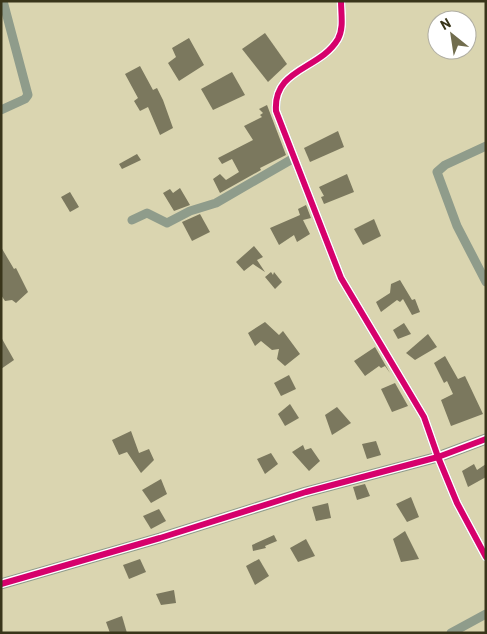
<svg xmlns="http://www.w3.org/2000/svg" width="487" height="634" font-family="Barlow,sans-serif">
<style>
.building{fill:#7b785e}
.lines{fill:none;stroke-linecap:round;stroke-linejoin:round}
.minor{stroke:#8f9c8b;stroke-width:9}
.tertiary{stroke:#8f9c8b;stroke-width:11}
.cycleway-casing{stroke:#fff;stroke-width:9}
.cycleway{stroke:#d6006c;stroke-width:6}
</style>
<rect width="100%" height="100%" fill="#dad5b0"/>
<g class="building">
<path d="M265,33L287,64L268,82L242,49Z"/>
<path d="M189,38L204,65L179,81L168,63L176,57L172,48Z"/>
<path d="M140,66L153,90L157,88L163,100L173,128L160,135L148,107L140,111L134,101L138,98L125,74Z"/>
<path d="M232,72L245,95L213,110L201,89Z"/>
<path d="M267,105L286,155L260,168L261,170L220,193L213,179L220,174L226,180L239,172L232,159L222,164L218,158L253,140L244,126L262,117L260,115L263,113L259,109Z"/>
<path d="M338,131L344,147L310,162L304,148Z"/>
<path d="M137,154L141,160L122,169L119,164Z"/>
<path d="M347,174L354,192L324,204L321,197L324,196L319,187Z"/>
<path d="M180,188L190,205L174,211L163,193L170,189L173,193Z"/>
<path d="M70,192L79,207L70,212L61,197Z"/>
<path d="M306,205L311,218L303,220L310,234L297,242L294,235L279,245L270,228L300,215L298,209Z"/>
<path d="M200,214L210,232L192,241L182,222Z"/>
<path d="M374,219L381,236L363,245L354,229Z"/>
<path d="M254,246L263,257L257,260L265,272L253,264L244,271L236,262Z"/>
<path d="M1,247L14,269L16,268L28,292L16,303L12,300L5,301L1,295Z"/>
<path d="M271,272L273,275L274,272L282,282L275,289L265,277Z"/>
<path d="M400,280L412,300L415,299L420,312L412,315L403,299L400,302L397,300L381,312L376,302L390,293L391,284Z"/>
<path d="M265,322L279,335L283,331L300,354L285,366L277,359L279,349L272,350L261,341L255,346L248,333Z"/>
<path d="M404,323L411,334L398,339L393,330Z"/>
<path d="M428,334L437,347L415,360L406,353Z"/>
<path d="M1,337L14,360L1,369Z"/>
<path d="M375,347L390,373L385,366L381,368L379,366L365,376L354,361Z"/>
<path d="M445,356L458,379L465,376L483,414L451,426L441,400L453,394L447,381L444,383L434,363Z"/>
<path d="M289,375L296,389L281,396L274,383Z"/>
<path d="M395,383L408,406L392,412L381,389Z"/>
<path d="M290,404L299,418L285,426L278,414Z"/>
<path d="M337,407L351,423L332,435L325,415Z"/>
<path d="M131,431L139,453L149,449L154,460L141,473L127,452L119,455L112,440Z"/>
<path d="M376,441L381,455L367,459L362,444Z"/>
<path d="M303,445L305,450L311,448L320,461L309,471L292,452Z"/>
<path d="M271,453L278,464L265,474L257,459Z"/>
<path d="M474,464L477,470L486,464V477L468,487L462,471Z"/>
<path d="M161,479L167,494L151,503L142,490Z"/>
<path d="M365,484L370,496L357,500L353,487Z"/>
<path d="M411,497L419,517L407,522L396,504Z"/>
<path d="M328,503L331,518L316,521L312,507Z"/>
<path d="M159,509L166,521L151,529L143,516Z"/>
<path d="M405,531L419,559L401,562L393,539Z"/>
<path d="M274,535L277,541L265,546L266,548L253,551L252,545Z"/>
<path d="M306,539L315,556L298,562L290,548Z"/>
<path d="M140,559L146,572L129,579L123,565Z"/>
<path d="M259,559L269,576L255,585L246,566Z"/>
<path d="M174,590L176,603L161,605L156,594Z"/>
<path d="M122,616L127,633H110L106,622Z"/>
</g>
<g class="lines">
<g class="minor">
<path d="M341,1C341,14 344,28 338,39C320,70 273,68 276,111L341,278L424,417L438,457L457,503L486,557"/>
<path d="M1,110L25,99L28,95L3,1"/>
<path d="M486,146L445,165L437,172L457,226L486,282"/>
<path d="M132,220L147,213L167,223L190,211L216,203L294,158"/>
<path d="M451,633L486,614"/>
</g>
<path class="tertiary" d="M1,584L160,538L306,492L438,457L486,439"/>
<defs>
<g id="cycleway">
<path d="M341,1C341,14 344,28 338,39C320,70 273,68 276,111L341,278L424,417L438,457L457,503L486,557"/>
<path d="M1,584L160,538L306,492L438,457L486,439"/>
</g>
</defs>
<use href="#cycleway" class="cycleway-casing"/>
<use href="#cycleway" class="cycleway"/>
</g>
<rect width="487" height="634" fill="none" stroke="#39351a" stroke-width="5"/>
<g transform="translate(452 35) rotate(330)"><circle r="24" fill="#ffffff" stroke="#b0aea3"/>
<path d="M0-4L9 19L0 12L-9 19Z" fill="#716d4e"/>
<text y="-8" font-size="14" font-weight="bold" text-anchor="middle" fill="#39351a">N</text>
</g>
</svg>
